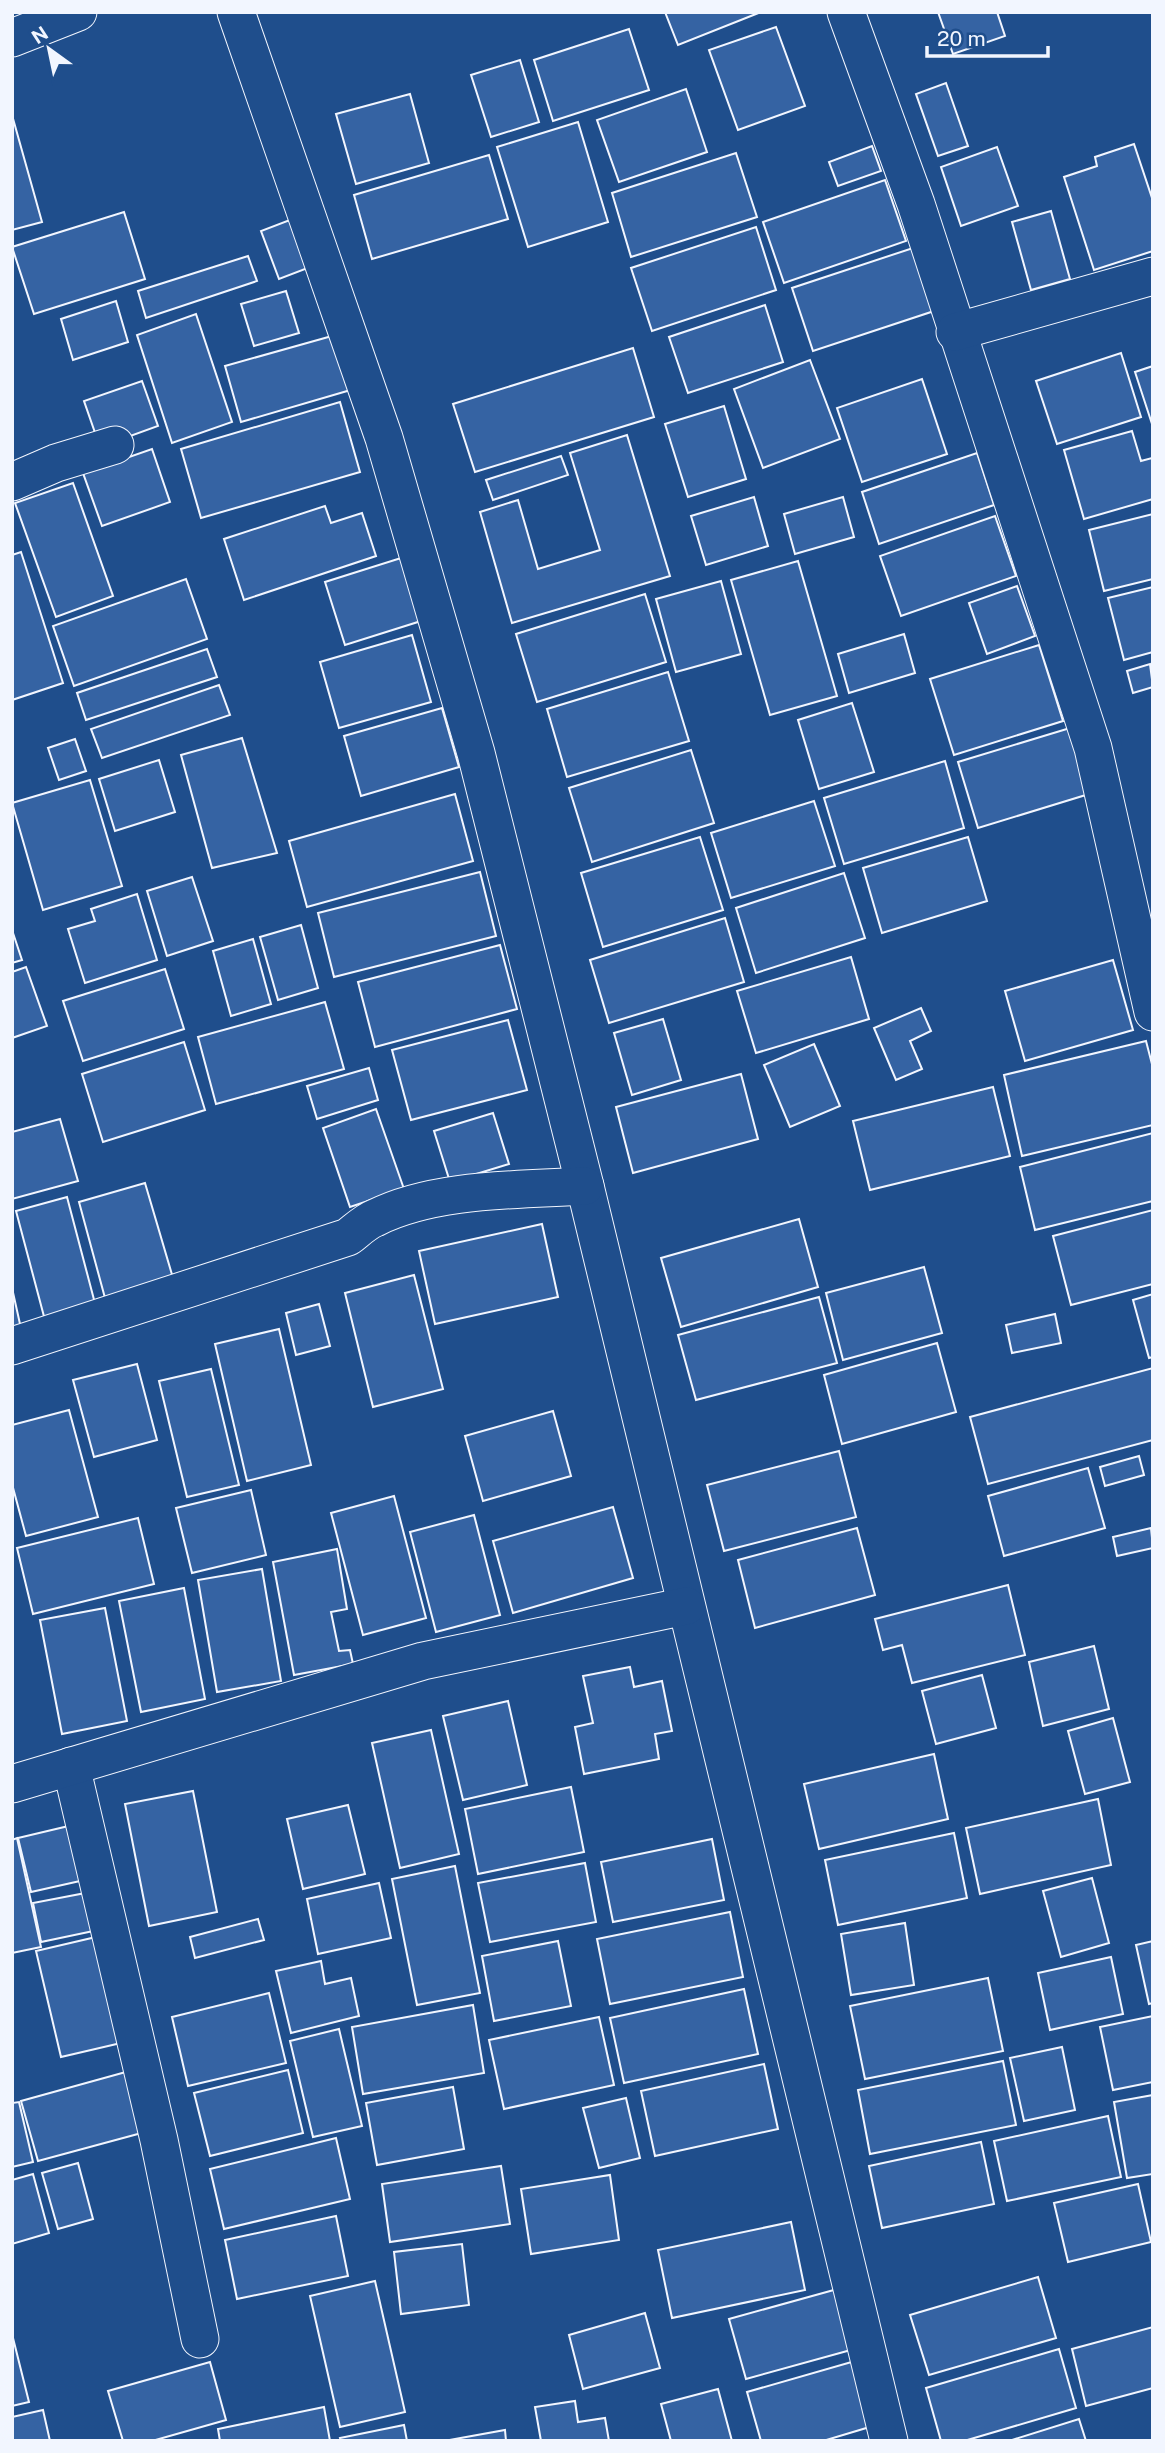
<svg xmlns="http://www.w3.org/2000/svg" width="1165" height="2453" font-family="'Public Sans',sans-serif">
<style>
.building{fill:#3563a3;stroke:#f2f6ff;stroke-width:2}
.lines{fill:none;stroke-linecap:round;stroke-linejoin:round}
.street-casing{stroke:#f2f6ff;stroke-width:39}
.street{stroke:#1f4e8c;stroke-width:37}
</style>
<rect width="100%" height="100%" fill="#1f4e8c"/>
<g class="building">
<path d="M665,12H761L678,45Z"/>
<path d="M938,12H997L1005,36L953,54Z"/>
<path d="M776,27L805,106L738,130L709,50Z"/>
<path d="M629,29L649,90L553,121L534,60Z"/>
<path d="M520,60L539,122L491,137L471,75Z"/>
<path d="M946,83L968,146L938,156L916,94Z"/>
<path d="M686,89L707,152L619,182L597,120Z"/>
<path d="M410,94L429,163L356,184L336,114Z"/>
<path d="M12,115L42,222L12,230Z"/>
<path d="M578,122L608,222L528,247L497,147Z"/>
<path d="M1134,144L1153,201V251L1094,270L1064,177L1097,166L1095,157Z"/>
<path d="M872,146L881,171L838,186L829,162Z"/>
<path d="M997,147L1018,206L961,226L941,167Z"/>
<path d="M736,153L757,217L631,257L612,193Z"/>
<path d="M489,155L508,219L372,259L354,195Z"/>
<path d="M885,180L906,241L784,283L763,222Z"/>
<path d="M1051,211L1070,279L1031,290L1012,222Z"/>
<path d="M124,212L145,279L34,314L12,247Z"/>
<path d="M295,218L313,266L279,279L261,231Z"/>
<path d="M756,227L776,290L652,331L631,268Z"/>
<path d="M913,248L934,311L813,351L792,288Z"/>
<path d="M248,256L257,281L146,318L138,291Z"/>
<path d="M286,291L299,333L254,346L241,304Z"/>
<path d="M116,301L128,342L73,360L61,319Z"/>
<path d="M765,305L783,362L688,393L669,337Z"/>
<path d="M196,314L232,422L172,443L137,335Z"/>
<path d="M339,334L354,389L241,422L225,366Z"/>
<path d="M633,348L654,417L475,472L453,404Z"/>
<path d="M1121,353L1141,417L1057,444L1036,381Z"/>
<path d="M810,360L840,439L763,468L734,389Z"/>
<path d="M1153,366V427L1135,372Z"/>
<path d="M922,379L947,454L862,482L837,408Z"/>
<path d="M142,381L158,426L100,447L84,401Z"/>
<path d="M340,402L360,472L201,518L181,449Z"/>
<path d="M724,406L746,479L688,497L665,424Z"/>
<path d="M1132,431L1141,461L1152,458L1153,499L1084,519L1064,450Z"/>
<path d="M627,435L670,576L512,623L480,512L518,500L538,569L600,550L570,453Z"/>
<path d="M152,449L170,502L102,526L83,473Z"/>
<path d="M977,453L994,505L879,544L862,492Z"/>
<path d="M561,456L568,475L493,500L486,480Z"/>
<path d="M73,483L113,596L56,617L15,503Z"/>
<path d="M754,497L768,546L706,565L691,516Z"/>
<path d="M843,497L854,537L795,554L784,514Z"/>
<path d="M325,506L331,523L362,513L376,556L244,600L224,539Z"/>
<path d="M1153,514V579L1104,591L1089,530Z"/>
<path d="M995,516L1016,576L901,616L880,556Z"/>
<path d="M21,552L63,683L12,700V555Z"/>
<path d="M401,558L421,621L345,645L325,582Z"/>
<path d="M798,561L837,696L770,715L731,580Z"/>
<path d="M186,579L207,639L74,686L53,626Z"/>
<path d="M721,581L741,654L676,672L656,599Z"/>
<path d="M1017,586L1035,636L987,654L969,603Z"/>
<path d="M1153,587V652L1124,660L1108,598Z"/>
<path d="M645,594L666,662L537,702L516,634Z"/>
<path d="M904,634L915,673L849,693L838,654Z"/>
<path d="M412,635L431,702L339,728L320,662Z"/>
<path d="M1039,645L1063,721L954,755L930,679Z"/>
<path d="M207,649L217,677L86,720L77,693Z"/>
<path d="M1150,664L1153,687L1133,693L1127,671Z"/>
<path d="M668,672L689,741L567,777L547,709Z"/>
<path d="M219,685L230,715L102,758L91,729Z"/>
<path d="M852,703L874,772L819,789L798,720Z"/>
<path d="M442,708L459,767L361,796L344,736Z"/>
<path d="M1070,728L1089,794L978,828L958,762Z"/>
<path d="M242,738L277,853L212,868L181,755Z"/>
<path d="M75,739L86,771L59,780L48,748Z"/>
<path d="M691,750L714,823L592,862L569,788Z"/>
<path d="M159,760L175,812L115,831L99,779Z"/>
<path d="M945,761L964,828L844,864L824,798Z"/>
<path d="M90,780L122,886L43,910L12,803Z"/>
<path d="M455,794L473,861L307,907L289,841Z"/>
<path d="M814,801L835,866L731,898L711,833Z"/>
<path d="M700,837L723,910L603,947L581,873Z"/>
<path d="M968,837L987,901L882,933L863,868Z"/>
<path d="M480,872L496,936L334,977L318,913Z"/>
<path d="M844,873L865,938L756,973L736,908Z"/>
<path d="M192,877L213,941L167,956L147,891Z"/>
<path d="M137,894L157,960L85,983L68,929L95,921L91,909Z"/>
<path d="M725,918L744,982L609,1023L590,960Z"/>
<path d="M301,925L318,988L278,1000L260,937Z"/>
<path d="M12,930L22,960L12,963Z"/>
<path d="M253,939L271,1004L231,1016L213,951Z"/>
<path d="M500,945L517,1009L375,1047L358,982Z"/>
<path d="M851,957L869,1019L756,1053L737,991Z"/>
<path d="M1113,960L1133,1030L1025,1061L1005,991Z"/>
<path d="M26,967L47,1026L12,1038V972Z"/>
<path d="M165,969L184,1029L83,1061L63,1001Z"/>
<path d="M325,1002L344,1069L216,1104L198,1037Z"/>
<path d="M921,1008L931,1031L910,1041L922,1069L896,1080L874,1028Z"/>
<path d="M663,1019L681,1080L632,1095L614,1033Z"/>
<path d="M508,1020L527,1090L411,1120L392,1050Z"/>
<path d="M1146,1041L1153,1068V1125L1022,1156L1004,1075Z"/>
<path d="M184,1042L205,1110L103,1142L82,1074Z"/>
<path d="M814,1044L840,1106L790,1127L764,1065Z"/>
<path d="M369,1068L378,1100L317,1119L307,1086Z"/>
<path d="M741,1074L758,1139L633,1173L616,1107Z"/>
<path d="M993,1087L1010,1156L870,1190L853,1121Z"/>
<path d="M376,1109L404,1189L350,1207L323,1128Z"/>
<path d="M493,1113L509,1164L450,1182L434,1131Z"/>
<path d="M60,1119L78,1181L12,1199V1132Z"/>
<path d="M1153,1133V1201L1035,1230L1020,1167Z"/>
<path d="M145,1183L173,1278L105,1298L79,1202Z"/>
<path d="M67,1197L97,1311L46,1324L16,1211Z"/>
<path d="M1153,1210V1284L1071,1305L1053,1236Z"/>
<path d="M799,1219L818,1287L681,1327L661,1258Z"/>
<path d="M542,1224L558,1297L435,1324L419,1251Z"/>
<path d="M924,1267L942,1333L843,1360L826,1293Z"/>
<path d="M414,1275L443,1389L373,1407L345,1293Z"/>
<path d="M12,1288L22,1333L12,1335Z"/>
<path d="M1153,1294V1357L1149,1358L1133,1300Z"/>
<path d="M819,1297L837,1363L696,1400L678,1335Z"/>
<path d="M319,1304L330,1346L296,1355L286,1313Z"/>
<path d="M1055,1314L1061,1343L1012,1353L1006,1325Z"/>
<path d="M279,1329L311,1465L247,1481L215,1344Z"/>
<path d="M937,1343L956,1412L842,1444L824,1375Z"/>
<path d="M137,1364L157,1440L94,1457L73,1380Z"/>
<path d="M1153,1368V1440L988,1484L970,1417Z"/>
<path d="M211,1369L239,1485L187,1497L159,1381Z"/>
<path d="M69,1410L98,1517L26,1536L12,1484V1425Z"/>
<path d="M553,1411L571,1476L483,1501L465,1436Z"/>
<path d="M839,1451L856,1517L724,1551L707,1485Z"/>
<path d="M1139,1456L1144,1475L1105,1486L1100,1467Z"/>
<path d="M1088,1468L1105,1528L1004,1556L988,1496Z"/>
<path d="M251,1490L266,1555L192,1573L176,1508Z"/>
<path d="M394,1496L426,1618L363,1635L331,1513Z"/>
<path d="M613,1507L633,1578L513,1613L493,1541Z"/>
<path d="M474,1515L500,1615L436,1632L410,1532Z"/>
<path d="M138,1518L154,1584L33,1614L17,1548Z"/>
<path d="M857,1528L875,1595L755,1628L738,1560Z"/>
<path d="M1151,1528L1153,1548L1117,1556L1113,1537Z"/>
<path d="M337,1549L347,1609L331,1612L339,1651L350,1650L353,1664L294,1675L273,1562Z"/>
<path d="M262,1569L281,1681L217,1692L198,1580Z"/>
<path d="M1008,1585L1025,1655L912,1683L902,1645L883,1650L875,1619Z"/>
<path d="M184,1588L205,1699L141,1712L119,1601Z"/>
<path d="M105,1608L127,1721L62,1734L40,1620Z"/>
<path d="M1094,1646L1109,1709L1043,1726L1029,1662Z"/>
<path d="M630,1667L634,1687L662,1681L672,1731L655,1734L659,1759L584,1774L575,1727L593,1723L583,1676Z"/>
<path d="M982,1675L996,1728L936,1744L922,1691Z"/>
<path d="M508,1701L527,1785L463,1800L443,1716Z"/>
<path d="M1113,1718L1130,1782L1085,1794L1068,1731Z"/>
<path d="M431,1730L459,1854L400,1868L372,1743Z"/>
<path d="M934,1754L948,1819L819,1849L804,1784Z"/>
<path d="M571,1787L584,1852L478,1874L465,1809Z"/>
<path d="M193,1791L217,1912L149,1926L125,1804Z"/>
<path d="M1098,1799L1111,1865L980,1894L966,1828Z"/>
<path d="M348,1805L365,1874L303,1889L287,1819Z"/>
<path d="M77,1824L89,1879L31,1892L18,1838Z"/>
<path d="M954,1833L967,1898L838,1925L825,1860Z"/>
<path d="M17,1838L41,1947L12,1953V1840Z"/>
<path d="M712,1839L724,1900L613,1922L601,1862Z"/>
<path d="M585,1863L596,1922L490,1942L478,1883Z"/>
<path d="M455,1866L480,1993L417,2005L392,1879Z"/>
<path d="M1092,1878L1109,1943L1061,1957L1043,1891Z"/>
<path d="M379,1883L391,1938L318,1954L307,1899Z"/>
<path d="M96,1891L103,1929L41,1942L33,1903Z"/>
<path d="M730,1912L743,1977L610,2004L597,1939Z"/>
<path d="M258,1919L264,1940L195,1958L190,1937Z"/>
<path d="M905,1923L914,1985L851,1995L841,1934Z"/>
<path d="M96,1937L121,2043L61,2057L36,1951Z"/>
<path d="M558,1941L571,2006L494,2021L482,1956Z"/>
<path d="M1153,1941V2003L1149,2004L1136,1945Z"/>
<path d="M1111,1957L1123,2014L1050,2030L1038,1973Z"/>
<path d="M321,1961L325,1984L351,1978L359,2016L291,2033L276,1971Z"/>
<path d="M988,1978L1003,2051L865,2079L850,2006Z"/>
<path d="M744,1989L758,2054L624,2083L610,2018Z"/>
<path d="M269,1993L286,2063L188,2086L172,2017Z"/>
<path d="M473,2005L484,2073L363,2094L352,2027Z"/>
<path d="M1153,2016V2082L1113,2090L1100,2027Z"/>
<path d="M599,2017L614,2085L504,2109L489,2040Z"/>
<path d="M339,2029L362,2126L313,2137L290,2041Z"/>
<path d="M1062,2047L1075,2110L1024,2121L1010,2058Z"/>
<path d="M1003,2061L1016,2125L870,2154L858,2090Z"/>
<path d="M764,2064L778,2129L655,2156L641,2091Z"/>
<path d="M133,2070L149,2131L38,2161L21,2101Z"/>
<path d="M288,2070L303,2133L210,2156L194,2093Z"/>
<path d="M453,2087L464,2149L377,2165L366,2103Z"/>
<path d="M1153,2095V2174L1127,2178L1114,2102Z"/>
<path d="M626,2098L640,2158L599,2168L583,2108Z"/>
<path d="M19,2102L33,2162L12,2167V2103Z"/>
<path d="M1108,2116L1121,2177L1007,2201L994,2141Z"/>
<path d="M336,2138L350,2199L224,2229L210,2169Z"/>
<path d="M981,2142L994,2204L882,2228L869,2166Z"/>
<path d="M78,2163L93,2219L58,2229L42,2173Z"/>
<path d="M501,2166L510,2224L390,2242L382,2184Z"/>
<path d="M33,2174L49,2233L12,2244V2180Z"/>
<path d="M610,2175L619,2240L531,2254L521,2189Z"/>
<path d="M1138,2184L1151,2242L1068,2262L1054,2203Z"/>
<path d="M336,2216L348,2276L237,2299L225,2240Z"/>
<path d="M791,2222L805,2290L672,2318L658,2250Z"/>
<path d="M462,2244L469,2305L401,2314L394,2252Z"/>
<path d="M1038,2277L1056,2338L929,2375L910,2315Z"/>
<path d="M375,2281L405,2412L340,2427L310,2296Z"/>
<path d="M841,2288L858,2348L746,2379L729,2319Z"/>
<path d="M645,2313L660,2368L583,2389L569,2335Z"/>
<path d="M1153,2327V2388L1086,2406L1072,2349Z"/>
<path d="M12,2334L29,2402L12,2406Z"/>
<path d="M1059,2349L1076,2408L964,2441H941L926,2388Z"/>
<path d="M855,2361L873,2426L823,2441H761L747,2392Z"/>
<path d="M210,2362L226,2420L152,2441H123L108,2391Z"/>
<path d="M718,2389L732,2441H671L661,2404Z"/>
<path d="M575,2401L578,2422L605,2418L609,2441H541L535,2407Z"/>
<path d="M324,2407L330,2441H220L218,2429Z"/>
<path d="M43,2410L50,2441H12V2417Z"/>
<path d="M1079,2419L1086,2441H1009Z"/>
<path d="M404,2425L407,2441H341L340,2438Z"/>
<path d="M505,2430L506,2441H444Z"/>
</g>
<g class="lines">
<defs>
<g id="street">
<path d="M236,12L384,438L476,753L585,1186L889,2441"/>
<path d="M846,12L916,204L1093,748L1153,1012"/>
<path d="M12,38L78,12"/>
<path d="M955,332L1153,276"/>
<path d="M12,482L56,463L115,445"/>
<path d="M12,1346L348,1237C356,1231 365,1222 375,1218C434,1188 519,1190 585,1186"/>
<path d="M71,1766L159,2140L200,2339"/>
<path d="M12,1784L423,1661L686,1606"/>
</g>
</defs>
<use href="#street" class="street-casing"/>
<use href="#street" class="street"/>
</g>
<rect width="1165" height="2453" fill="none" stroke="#f2f6ff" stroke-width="28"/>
<g transform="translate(49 49) rotate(327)" stroke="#1f4e8c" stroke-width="5" paint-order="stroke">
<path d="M0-5L12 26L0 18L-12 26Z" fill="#f2f6ff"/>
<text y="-10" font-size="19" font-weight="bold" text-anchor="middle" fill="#f2f6ff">N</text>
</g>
<path d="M927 46v10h121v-10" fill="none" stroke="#f2f6ff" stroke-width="3.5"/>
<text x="937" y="46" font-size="21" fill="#f2f6ff" stroke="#1f4e8c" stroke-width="5" paint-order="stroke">20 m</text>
</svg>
